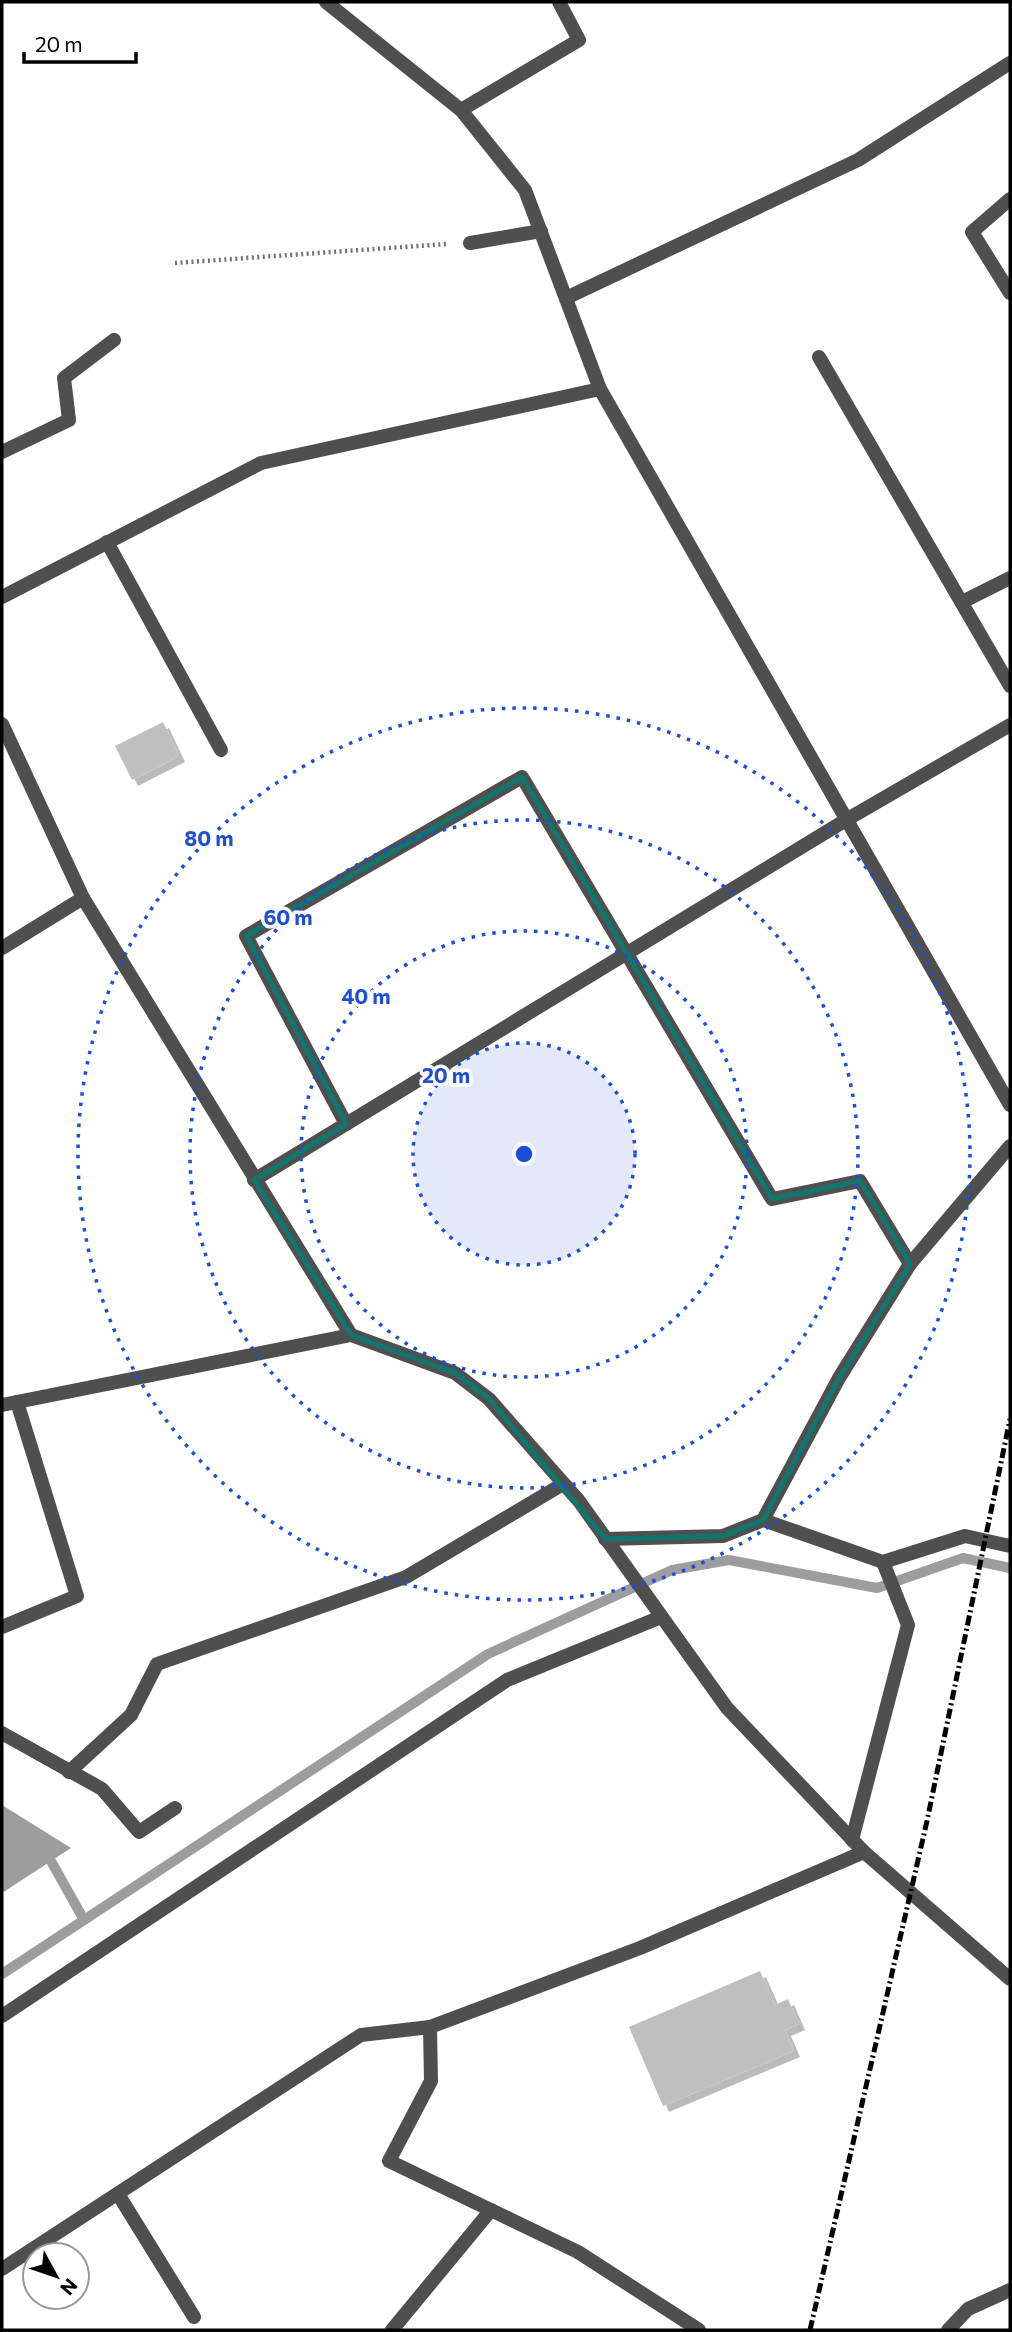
<svg xmlns="http://www.w3.org/2000/svg" width="1012" height="2332" font-family="Commissioner,sans-serif">
<style>
.water{fill:#9d9d9d}
.lines{fill:none;stroke-linecap:round;stroke-linejoin:round}
.stream{stroke:#9d9d9d;stroke-width:10}
.building{fill:#bfbfbf;filter:url(#shadow)}
.path{stroke:#717171;stroke-width:4.5;stroke-dasharray:2 3.5;stroke-linecap:butt}
.lane{stroke:#4f4f4f;stroke-width:14}
.street{stroke:#4f4f4f;stroke-width:14}
.rail{stroke:#000;stroke-width:5;stroke-dasharray:10 3.5 2 3.5;stroke-linecap:butt}
.marked{fill:none;stroke:#0f766e;stroke-width:5;stroke-linejoin:round}
.ring{fill:none;stroke:#1d4ed8;stroke-width:3.5;stroke-dasharray:3.5 7}
.centre{fill:#1d4ed8;stroke:#fff;stroke-width:3.5}
.ring-label{font-size:21px;text-anchor:middle;font-weight:bold;fill:#1d4ed8;stroke:#fff;stroke-width:7;stroke-linejoin:round;paint-order:stroke}
</style>
<defs>
<filter id="shadow"><feDropShadow dx="6" dy="6" stdDeviation="0" flood-color="#0004"/></filter>
</defs>
<rect width="100%" height="100%" fill="#fff"/>
<path class="water" d="M2,1805L71,1848L2,1893Z"/>
<g class="lines">
<g class="stream">
<path d="M51,1861L84,1920"/>
<path d="M2,1974L488,1654L672,1570L729,1560L877,1588L963,1558L1010,1568"/>
</g>
</g>
<g class="building">
<path d="M163,722L179,756L132,780L115,746Z"/>
<path d="M760,1971L775,2005L788,1999L799,2024L785,2030L794,2051L663,2106L629,2027Z"/>
</g>
<g class="lines">
<path class="path" d="M175,263L446,244"/>
<g class="lane">
<path d="M2,597L261,463L600,389"/>
<path d="M2,1733L102,1789L139,1832L175,1808"/>
<path d="M852,1840L908,1625L883,1562"/>
</g>
<g class="street">
<path d="M326,2L461,110L525,190L600,389L1010,1105"/>
<path d="M461,110L579,40L559,2"/>
<path d="M1010,199L972,232L1010,293"/>
<path d="M470,243L541,231"/>
<path d="M566,298L858,160L1010,63"/>
<path d="M819,357L1010,686"/>
<path d="M2,452L69,420L64,378L114,340"/>
<path d="M107,542L221,750"/>
<path d="M962,602L1010,578"/>
<path d="M2,724L83,898L351,1335"/>
<path d="M2,948L83,898"/>
<path d="M346,1124L246,936L522,777L772,1199L860,1181L910,1264"/>
<path d="M254,1180L846,820L1010,725"/>
<path d="M2,1405L351,1335L455,1373L489,1399L579,1501L727,1708L864,1852L1010,1979"/>
<path d="M763,1520L839,1378L910,1264L1010,1146"/>
<path d="M605,1539L723,1536L763,1520L883,1562L965,1536L1010,1546"/>
<path d="M2,1627L77,1596L17,1402"/>
<path d="M69,1772L131,1715L157,1664L406,1577L563,1484"/>
<path d="M2,2016L507,1680L661,1617"/>
<path d="M118,2194L194,2317"/>
<path d="M2,2269L361,2035L430,2027"/>
<path d="M392,2330L491,2210"/>
<path d="M699,2330L578,2252L389,2161L431,2081L430,2027L640,1948L864,1852"/>
<path d="M948,2330L968,2309L1010,2290"/>
</g>
<path class="rail" d="M810,2330L927,1821L1010,1419"/>
</g>
<path class="marked" d="M522,777L772,1199L860,1181L910,1264L839,1378L763,1520L723,1536L605,1539L489,1399L455,1373L351,1335L254,1180L346,1124L246,936Z"/>
<circle cx="524" cy="1154" r="111" fill="#1d4ed8" fill-opacity=".12"/>
<g class="ring">
<circle cx="524" cy="1154" r="111"/>
<circle cx="524" cy="1154" r="223"/>
<circle cx="524" cy="1154" r="334"/>
<circle cx="524" cy="1154" r="446"/>
</g>
<circle cx="524" cy="1154" r="10" class="centre"/>
<g class="ring-label">
<text x="209" y="846">80 m</text>
<text x="288" y="925">60 m</text>
<text x="366" y="1004">40 m</text>
<text x="446" y="1083">20 m</text>
</g>
<rect width="1012" height="2332" fill="none" stroke="#000000" stroke-width="7"/>
<g transform="translate(56 2276) rotate(130)"><circle r="33" fill="#ffffff" stroke="#999999" stroke-width="2"/>
<path d="M0-5L12 26L0 18L-12 26Z" fill="#000000"/>
<text y="-10" font-size="19" font-weight="bold" text-anchor="middle" fill="#000000">N</text>
</g>
<path d="M24 52v10h112v-10" fill="none" stroke="#000000" stroke-width="3.5"/>
<text x="35" y="52" font-size="21" fill="#000000" stroke="#ffffff" stroke-width="5" paint-order="stroke">20 m</text>
</svg>
